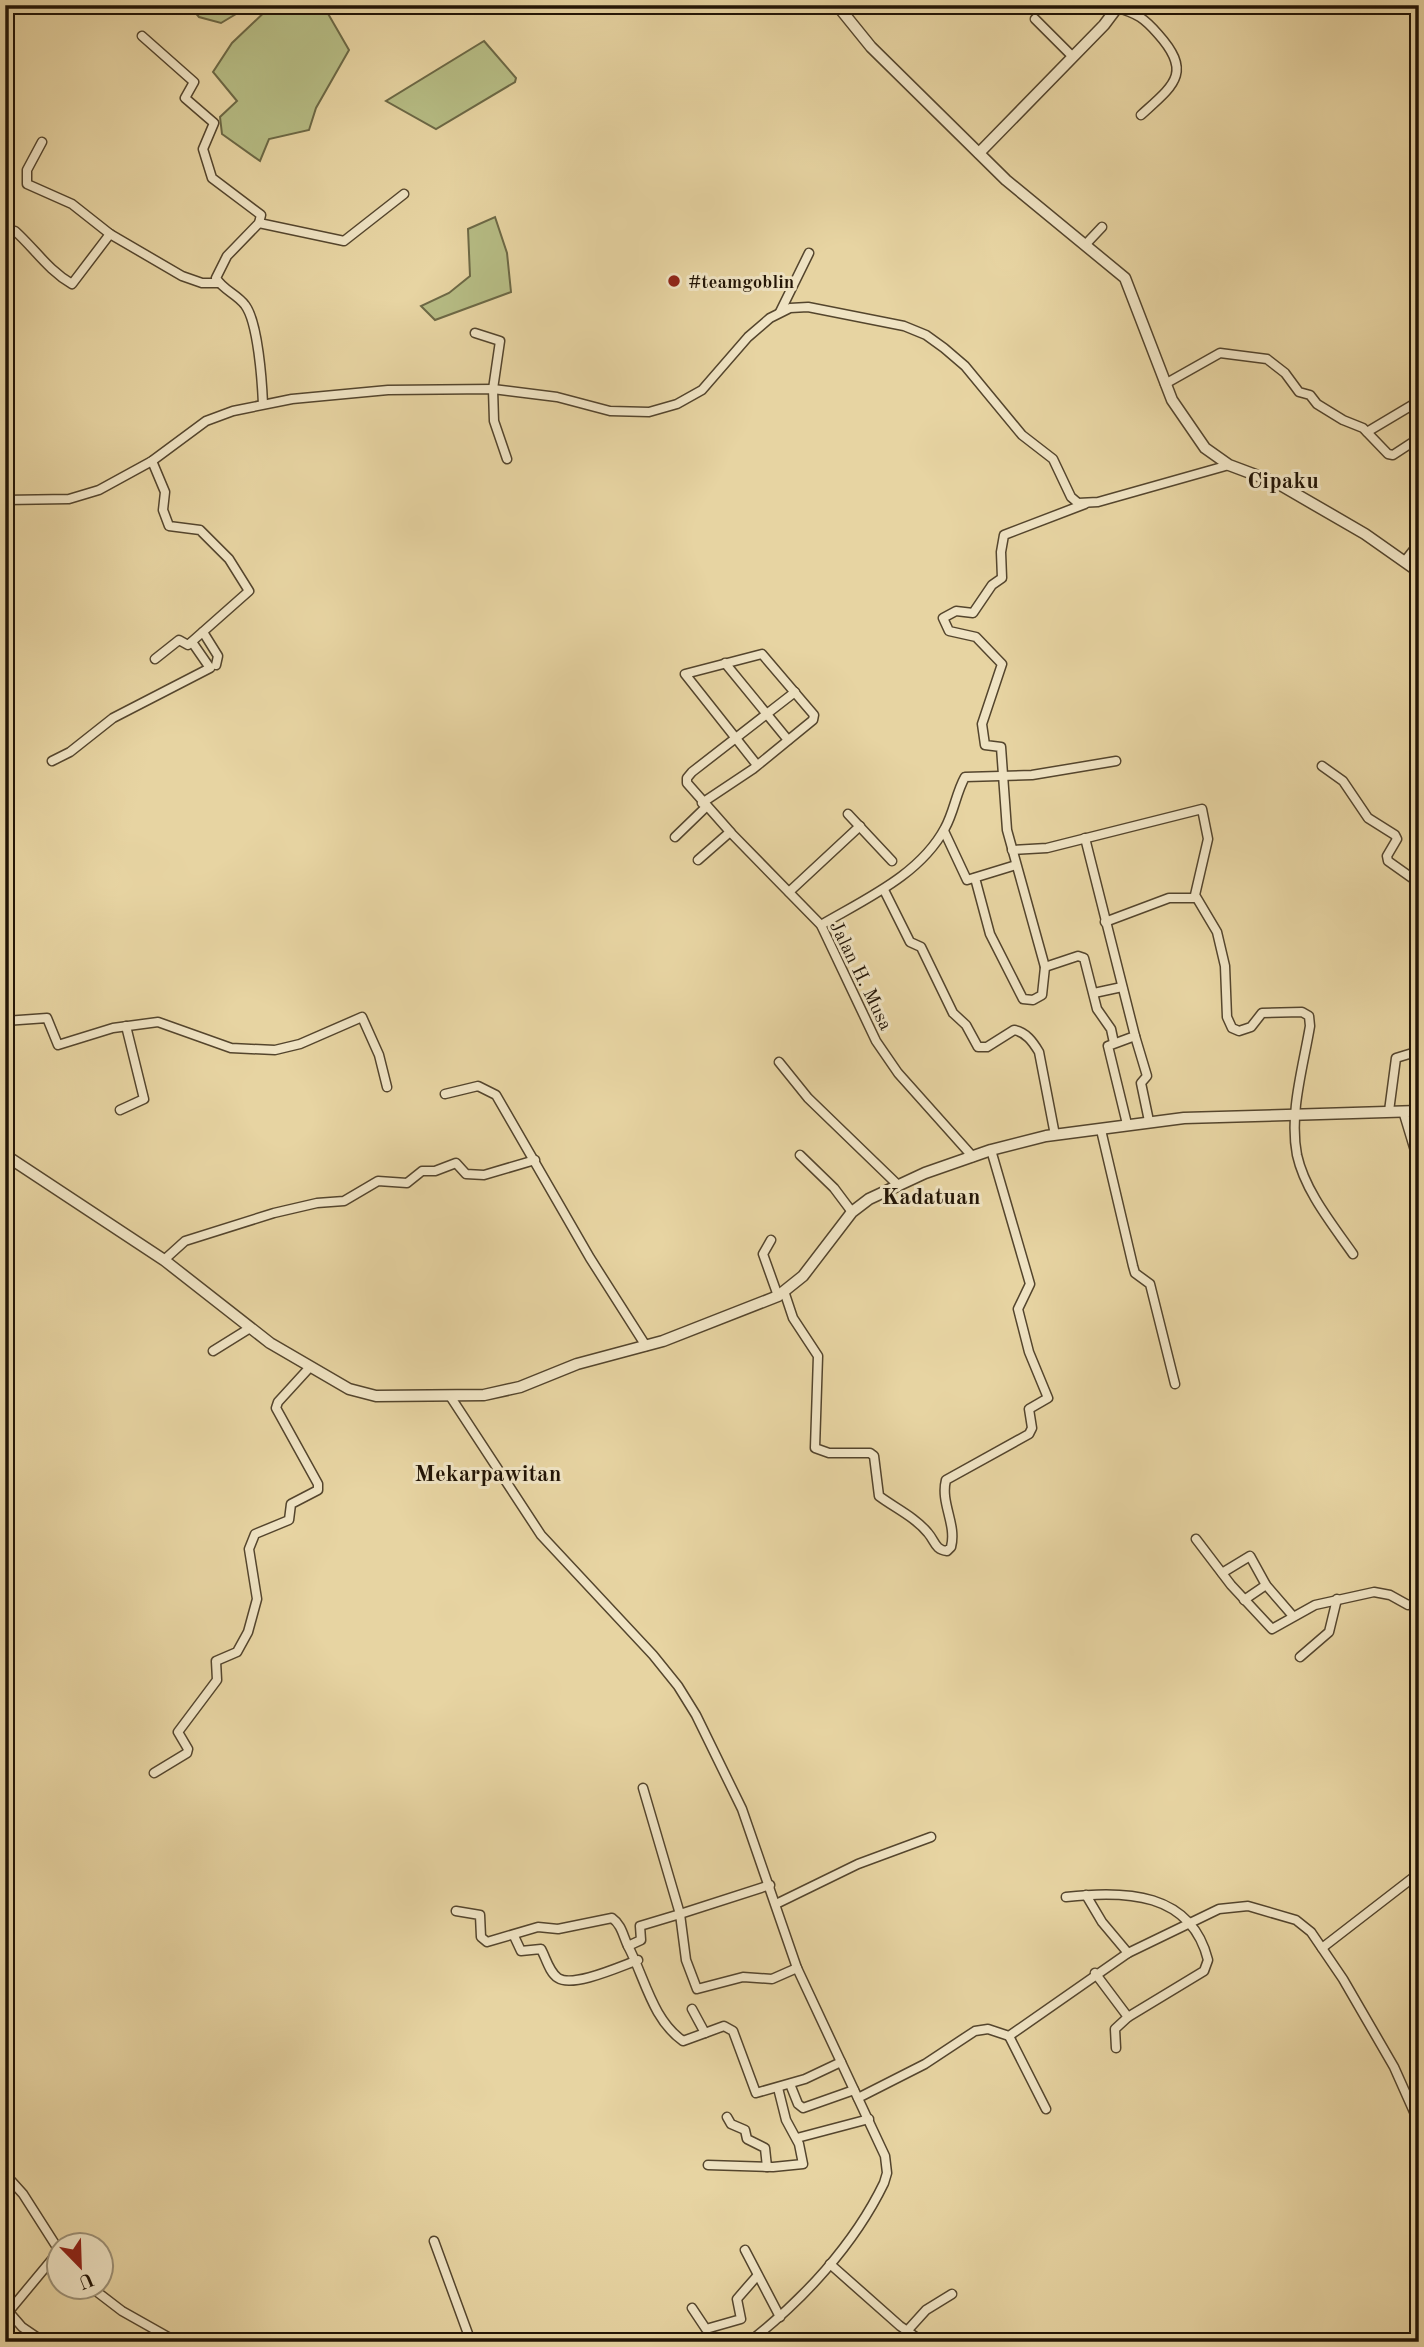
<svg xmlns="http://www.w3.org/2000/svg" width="1424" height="2347" font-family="'Old Standard TT',serif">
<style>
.green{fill:#b6bc84;stroke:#6c6845;stroke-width:2}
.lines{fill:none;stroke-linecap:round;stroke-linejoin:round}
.minor-casing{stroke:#54452d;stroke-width:11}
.tertiary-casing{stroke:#54452d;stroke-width:13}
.minor{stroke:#efe3c3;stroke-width:8}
.tertiary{stroke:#efe3c3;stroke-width:10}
.poi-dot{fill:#8f2418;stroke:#efe3c3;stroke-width:2.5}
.labels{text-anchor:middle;stroke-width:6;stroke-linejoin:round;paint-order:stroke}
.poi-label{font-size:19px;font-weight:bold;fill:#231506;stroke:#efe3c3;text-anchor:start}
.street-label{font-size:19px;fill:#231506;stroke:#efe3c3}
.quarter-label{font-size:23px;font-weight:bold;fill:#231506;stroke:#efe3c3}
</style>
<rect width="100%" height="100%" fill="#e7d4a2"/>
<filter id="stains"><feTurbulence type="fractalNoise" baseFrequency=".00286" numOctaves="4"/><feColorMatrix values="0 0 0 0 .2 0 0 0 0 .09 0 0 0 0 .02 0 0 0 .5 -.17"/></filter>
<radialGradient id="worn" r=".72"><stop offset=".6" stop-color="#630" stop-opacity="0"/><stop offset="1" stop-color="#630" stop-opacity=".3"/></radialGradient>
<g class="green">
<path d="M189,5H251L221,23L199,17Z"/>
<path d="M272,5H323L349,50L316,108L309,130L269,139L260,161L222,134L220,117L237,101L213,72L232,43Z"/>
<path d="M484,41L516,78L515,82L436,129L386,101Z"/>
<path d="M495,217L507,253L511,292L435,320L421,306L449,293L470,276L468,229Z"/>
</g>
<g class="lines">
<defs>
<g id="minor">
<path d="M1117,8C1137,13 1145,19 1158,34C1193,73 1174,85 1141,115"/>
<path d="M1035,19L1073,57"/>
<path d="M142,36L194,82L185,98L214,123L203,149L212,178L261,215L259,223L227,256L216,278C223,290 237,294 245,305C258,322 262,381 263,404"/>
<path d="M42,142L27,170V184L72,204L110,234L182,276L202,283H219"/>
<path d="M259,223L344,241L404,194"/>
<path d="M5,236L15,231C35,249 48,270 72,284L110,234"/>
<path d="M1085,245L1102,227"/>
<path d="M780,312L809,253"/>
<path d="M475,333L500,341L493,389L494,421L507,459"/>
<path d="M1165,384L1220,353L1267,359L1285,373L1299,392L1310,395L1317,404L1343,420L1363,428L1388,454L1393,455L1419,438"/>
<path d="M1367,432L1419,401"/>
<path d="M152,461L165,492L163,510L169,526L200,530L229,559L249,591L188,645L179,640L155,659"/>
<path d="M5,500L69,499L99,490L152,461L206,421L233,411L292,399L388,390L493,389L557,397L610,411L649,412L677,404L702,390L748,337L770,318L790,308L808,307L904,326L926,335L944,348L965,366L1022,435L1053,459L1071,497L1078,503L1098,502L1229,465"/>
<path d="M1085,504L1004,535L1001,552L1002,578L992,585L973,613L956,611L943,618L949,631L976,637L1002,664L982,724L985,745L1001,747L1007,830L1045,967L1078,956L1084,958L1097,1009L1111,1029L1114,1043"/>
<path d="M1405,561L1419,543"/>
<path d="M203,632L218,656L216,665"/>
<path d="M725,663L788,740"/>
<path d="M795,692L692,772L687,778V783L732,834L821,925L876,1041L898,1073L973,1157"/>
<path d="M52,761L70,752L113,718L210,668L192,642"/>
<path d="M1322,766L1343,781L1368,818L1395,835L1397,839L1387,856L1388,861L1419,883"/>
<path d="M702,803L753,769L813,720L814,715L762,654L685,674L757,765"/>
<path d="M848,814L892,861"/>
<path d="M944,831L967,880L1016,865"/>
<path d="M675,837L706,807"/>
<path d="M1085,838L1135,1036L1108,1046L1127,1124"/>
<path d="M1012,850L1047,848L1202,809L1208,839L1195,895L1217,932L1225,966L1227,1017L1232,1028L1239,1031L1251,1027L1262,1013L1302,1012L1309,1016L1310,1026C1303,1068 1289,1113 1297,1155C1305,1191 1332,1224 1353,1254"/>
<path d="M698,860L730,832"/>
<path d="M975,878L990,934L1023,999L1033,1000L1042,995L1045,967"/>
<path d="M884,890L910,942L921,947L953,1013L966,1025L978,1047H987L1014,1030C1026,1032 1033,1042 1039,1052L1055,1135"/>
<path d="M789,892L860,826"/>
<path d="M1105,922L1169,898H1195"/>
<path d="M821,925C865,899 920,875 945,828C954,812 956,793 965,777L1032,775L1116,761"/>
<path d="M1094,993L1122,987"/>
<path d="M5,1021L47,1018L58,1045L113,1028L158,1022L231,1048L275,1050L300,1044L362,1017L379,1055L387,1087"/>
<path d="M1135,1036L1147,1076L1141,1083L1149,1121"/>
<path d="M779,1062L808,1098L899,1186"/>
<path d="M445,1094L478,1086L496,1095L590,1258L646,1346"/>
<path d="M120,1110L144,1099L126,1026"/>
<path d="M1389,1111L1396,1058L1419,1051"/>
<path d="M1403,1111L1419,1164"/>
<path d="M1101,1130L1133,1266L1135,1273L1150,1284L1175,1384"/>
<path d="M800,1155L834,1188L852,1212"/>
<path d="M771,1240L763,1254L778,1296"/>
<path d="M164,1260L185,1241L274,1213L317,1203L344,1201L378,1181L407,1183L422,1171H435L456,1163L466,1174L484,1175L535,1160"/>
<path d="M784,1291L793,1318L818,1356L815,1448L829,1453H870L874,1456L879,1496C895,1508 915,1517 928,1533C935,1541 935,1550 947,1551L951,1547C957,1524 940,1503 946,1480L1029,1434L1032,1428L1029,1409L1048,1398L1029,1352L1018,1309L1030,1284L991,1150"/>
<path d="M213,1351L250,1328"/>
<path d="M450,1396L541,1535L653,1655L678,1686L696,1715L742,1809L797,1968L885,2156L887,2173L884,2183C854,2245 803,2300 749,2342"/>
<path d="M1196,1539L1231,1585L1272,1629L1315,1605L1374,1592L1390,1595L1408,1605L1419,1602"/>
<path d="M1222,1573L1250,1556L1266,1585L1292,1615"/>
<path d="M1244,1600L1266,1585"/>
<path d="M1300,1657L1329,1632L1337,1599"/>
<path d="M154,1773L187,1753L188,1749L178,1732L217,1680L216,1661L237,1652L248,1632L257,1599L249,1549L255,1534L289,1520L291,1504L318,1490V1484L276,1408L278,1402L310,1367"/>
<path d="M643,1788L680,1914L770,1885"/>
<path d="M1086,1895L1102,1922L1128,1953"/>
<path d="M1066,1897C1125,1890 1191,1892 1208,1960L1204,1971L1128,2017L1095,1973"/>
<path d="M776,1904L858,1864L931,1837"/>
<path d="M456,1911L480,1915L481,1937L487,1942L538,1927L558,1929L612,1918C622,1925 623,1936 628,1946C645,1978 652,2019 683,2041L705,2033"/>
<path d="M514,1936L521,1951L541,1949C546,1958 549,1972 558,1978C573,1988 621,1966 638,1960"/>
<path d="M628,1946L641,1940L640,1926L680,1914L686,1960L697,1989L743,1977L772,1979L797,1968"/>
<path d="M1322,1948L1419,1873"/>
<path d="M692,2009L705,2033L724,2026L733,2031L756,2093L805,2079L841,2062"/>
<path d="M1009,2036L1046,2109"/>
<path d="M1116,2048L1115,2029L1128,2017"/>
<path d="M790,2084L798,2104L803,2108L854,2090"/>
<path d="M858,2098L925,2064L975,2031L988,2029L1009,2036L1128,1953L1219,1909L1248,1906L1296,1920L1311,1932L1343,1979L1394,2067L1419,2123"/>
<path d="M727,2117L731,2124L745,2130L747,2139L765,2148L767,2167"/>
<path d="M797,2138L869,2119"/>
<path d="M708,2165L773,2167L803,2164L799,2144L786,2120L778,2088"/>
<path d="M5,2174L23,2194L60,2252"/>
<path d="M434,2241L471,2342"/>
<path d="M745,2250L780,2317"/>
<path d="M830,2264L900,2326L923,2342"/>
<path d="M92,2288L122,2311L177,2342"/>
<path d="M692,2308L706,2329L741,2319L737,2299L757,2276"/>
<path d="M9,2312L22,2327L44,2342"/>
<path d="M5,2316L59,2251"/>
<path d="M907,2331L926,2310L952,2294"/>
</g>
<g id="tertiary">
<path d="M837,5L871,47L1006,180L1125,278L1172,400L1205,448L1229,465L1277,483L1365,534L1419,572"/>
<path d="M979,153L1104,25L1119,5"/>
<path d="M5,1155L164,1260L270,1343L349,1389L376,1396L484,1395L520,1387L577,1364L663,1341L778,1296L803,1276L852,1212L869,1199L925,1173L991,1150L1046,1136L1184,1118L1419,1111"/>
</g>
</defs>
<use href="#minor" class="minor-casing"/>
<use href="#tertiary" class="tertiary-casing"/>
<use href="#minor" class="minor"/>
<use href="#tertiary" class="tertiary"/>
</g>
<circle class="poi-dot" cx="674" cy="281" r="7"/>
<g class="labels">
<g class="poi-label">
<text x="688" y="288">#teamgoblin</text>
</g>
<g class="street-label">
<text transform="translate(862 975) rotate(64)" y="7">Jalan H. Musa</text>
</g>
<g class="quarter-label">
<text x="1283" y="488">Cipaku</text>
<text x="931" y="1204">Kadatuan</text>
<text x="488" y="1481">Mekarpawitan</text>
</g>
</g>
<rect width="1424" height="2347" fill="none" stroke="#e7d4a2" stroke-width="28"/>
<rect x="7" y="7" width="1410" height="2333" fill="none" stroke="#231506" stroke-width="3.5"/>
<rect x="14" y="14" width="1396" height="2319" fill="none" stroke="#231506" stroke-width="2"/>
<g transform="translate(80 2266) rotate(157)"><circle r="33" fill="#efe3c3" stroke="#9d9177" stroke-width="2"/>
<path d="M0-5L12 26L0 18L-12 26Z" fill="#8f2418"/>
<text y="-10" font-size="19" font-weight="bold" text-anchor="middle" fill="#231506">U</text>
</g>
<rect width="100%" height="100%" filter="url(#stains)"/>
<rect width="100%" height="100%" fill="url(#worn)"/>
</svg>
